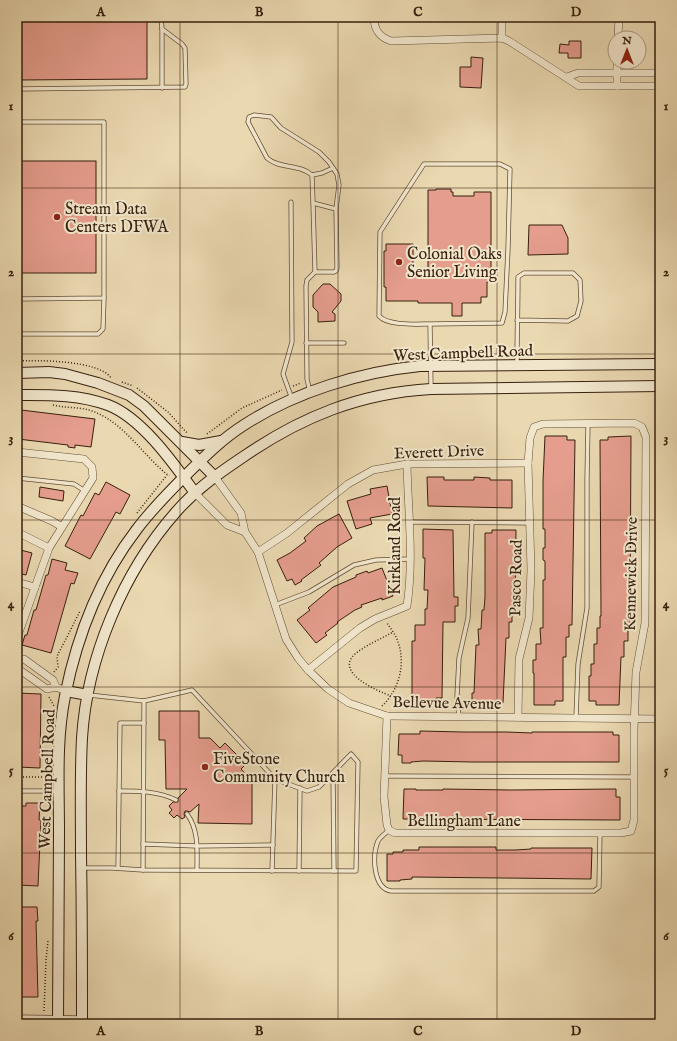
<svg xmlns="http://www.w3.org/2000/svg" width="677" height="1041" font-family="'IM FELL English',serif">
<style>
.building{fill:#e59d8d;stroke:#37200d}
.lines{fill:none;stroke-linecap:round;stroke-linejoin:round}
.service-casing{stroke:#644e36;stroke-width:5}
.minor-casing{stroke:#644e36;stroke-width:8}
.secondary-casing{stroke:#37200d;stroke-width:12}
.path{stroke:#37200d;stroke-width:1.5;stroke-dasharray:1 2;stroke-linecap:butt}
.service{stroke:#f1e6cc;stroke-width:3.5}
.minor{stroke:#f1e6cc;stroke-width:7}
.secondary{stroke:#f1e6cc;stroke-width:10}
.grid{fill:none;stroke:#37200d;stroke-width:1;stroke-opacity:0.55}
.poi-dot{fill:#8f2418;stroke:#f1e6cc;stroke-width:1.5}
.labels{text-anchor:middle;stroke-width:4;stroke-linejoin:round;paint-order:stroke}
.poi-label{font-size:16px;fill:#37200d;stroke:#f1e6cc;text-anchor:start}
.street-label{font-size:16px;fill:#37200d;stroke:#f1e6cc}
.neatline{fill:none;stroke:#37200d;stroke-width:1.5}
.grid-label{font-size:13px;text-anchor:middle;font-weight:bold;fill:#37200d}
</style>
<rect width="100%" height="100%" fill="#ead8b1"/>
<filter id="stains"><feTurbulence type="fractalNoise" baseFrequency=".005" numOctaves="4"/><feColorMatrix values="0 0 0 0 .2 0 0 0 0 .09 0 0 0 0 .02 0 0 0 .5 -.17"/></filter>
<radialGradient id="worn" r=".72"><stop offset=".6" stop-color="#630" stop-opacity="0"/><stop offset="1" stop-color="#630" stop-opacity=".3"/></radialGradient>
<g class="building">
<path d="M17,17H147V79L17,80Z"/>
<path d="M569,41H581V58H568V53H559L560,44L569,45Z"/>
<path d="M471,57L483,58L481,88L460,87V67H471Z"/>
<rect x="17" y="161" width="79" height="112"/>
<path d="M436,189H451V192H453V196H474V192H491V282H487V297H481V303H462V316H452V303H418V301H386V287H384V251H386V244H413V276H428V190H436Z"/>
<path d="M529,225H562L568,238V254L528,255Z"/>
<path d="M323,284H330L341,294V301L332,312L335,314V321L318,322V312L313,307V295Z"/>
<path d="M21,410L95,419L91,447L75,445V448L68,447V445L18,439Z"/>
<path d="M545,436H567V440H575L572,625H569V637H566V657H563V701H555V705H534V673H533V660H536V644H541L540,628H543V580H545V561L543,560V548H545V529H543V481Z"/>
<path d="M631,436L630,625H628V641H624V657H621L619,705H596V701H589V676H591V664H594V644H597V628H600V616H601L600,440H608V437Z"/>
<path d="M427,477H444V480H474V477L490,478V480H512V508L428,506Z"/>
<path d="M106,482L130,495L120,514L116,512L90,559L65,546L81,515L83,516L95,493L99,495Z"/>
<path d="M387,486L392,514L370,518L372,524L356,529L347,501L371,494L370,489Z"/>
<path d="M40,487L64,491L63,501L39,497Z"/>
<path d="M339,514L352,538L337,547L319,563L321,565L301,580L302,581L295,585L292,579L287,581L277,560L290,553L306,541L304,538L317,526Z"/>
<path d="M423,529L453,530L454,597H458V606H455V622H443L442,698H436V702H412V641H415V625H425V609H427L428,590H424L425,558H423Z"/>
<path d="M492,530H516L515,606H512V622H509V638H506L503,703L472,702V693H474L476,645H479L478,629H481L482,610H484L485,597V533H492Z"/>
<path d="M17,549L32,553L26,575L17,573Z"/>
<path d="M52,559L67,563L65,570L78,573L74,584L71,583L51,653L22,645L25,635H27L34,610H36L46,575H48Z"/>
<path d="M382,568L393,596L382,600V598L361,605L362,607L355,610L337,622L338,623L325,633L327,635L316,643L297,620L310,610L308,608L333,587L356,577V575L367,571L368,573Z"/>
<path d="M17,693L41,694L40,768L17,767Z"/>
<path d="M159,711H199V738H210L220,748L225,743L246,764L241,769L252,781V824L198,823L199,804L190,812L187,811H185L184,814L185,817L182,819L177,815L174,818L169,813L172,810L169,806L173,802H178V798L187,789H166L165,740H159Z"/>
<path d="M420,731L463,732H507L532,733V732H613V735H619V762H472L423,761L411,762V763H402V755H398L399,734H420Z"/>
<path d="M404,789H416V790H443V789L511,790L616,789V797H620V820L403,819Z"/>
<path d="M26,803H40L39,820H41L38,886L17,885V806H26Z"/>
<path d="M419,847H496V850H515L531,849V848H592L591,879L412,877V879L400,880V881H387V854H393V852H403V850H419Z"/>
<path d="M17,907H37L38,921H36L38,997H17Z"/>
</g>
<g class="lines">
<defs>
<g id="service">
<path d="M162,88V29"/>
<path d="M17,89L185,87L186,84L185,48L182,44L162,29L161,17"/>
<path d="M17,122H104V298L17,299"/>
<path d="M312,175L322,173L333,168"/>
<path d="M291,202L292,342L283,374L292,399"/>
<path d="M313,203L312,175C300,164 279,169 267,158L248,122L249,117L254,115L271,117L281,128L319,152L329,162L337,174L339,185L336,209"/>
<path d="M430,324C416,324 388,326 379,316L380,232L424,164H500L510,169L508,249L505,312L502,323L430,324L431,388"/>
<path d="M17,334H98L103,329L104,298"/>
<path d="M306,343H344"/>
<path d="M517,363C517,335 518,306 518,277L524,273H573L580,280L581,301L577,316L568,321L517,320"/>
<path d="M310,392L307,379L306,286L307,280L315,272L313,203L336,209L337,268L336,271L334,272H315"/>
<path d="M17,478L74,484L85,491"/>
<path d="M410,522L530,523"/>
<path d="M275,605L309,592L354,565L376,560L410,559"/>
<path d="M459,717L457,696L459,658L468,618L472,522"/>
<path d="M576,718L578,664L587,608V480L588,423"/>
<path d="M333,773L334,871"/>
<path d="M385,776L634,777"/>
<path d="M17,791H58"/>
<path d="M119,791C138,791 158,791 176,800"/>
<path d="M187,814C199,830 197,851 197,869"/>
<path d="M389,830C386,833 380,837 378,841C372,856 373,888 391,891H594L599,887L600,833"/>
<path d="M143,844L197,846L273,845"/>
<path d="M81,868H112L143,870L356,871L358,762L351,754L319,787L307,791L275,779L192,690L144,701L89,695"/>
<path d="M118,868L120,723H144"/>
<path d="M143,870L144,701"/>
<path d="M272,871L275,779"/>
<path d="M299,871L300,788"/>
<path d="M17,1017L82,1018"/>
</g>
<g id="minor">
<path d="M374,17C374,30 379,37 391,41L502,38L509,41L579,86H660"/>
<path d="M502,38V17"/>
<path d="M618,38L619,17"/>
<path d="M567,77L578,73H660"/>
<path d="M617,86V62"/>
<path d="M17,452L84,459L92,467L93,478L49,548L17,638"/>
<path d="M215,477L241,513L245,532L258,552L286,639L298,658L308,670L328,689L349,703L387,716L660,719"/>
<path d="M195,493L227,525L245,532"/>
<path d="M17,506L52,521L62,527"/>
<path d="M17,532L49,548"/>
<path d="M258,552L287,533L348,484L373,470L407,464L528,463"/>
<path d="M17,582L35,587"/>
<path d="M17,659H24L53,680L56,687"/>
<path d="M17,668L47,689L56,687L66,691"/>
<path d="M308,670L360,628L375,619L407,606C414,559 408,510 407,464"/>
<path d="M387,716L384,797L387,825L389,830L395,833H621L631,831L634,820V730L636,672L645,623L646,437L642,427L634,423L543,424L534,427L530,438L528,463L531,570L529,618L519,659L518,717"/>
</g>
<g id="secondary">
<path d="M17,373L49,372L65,374L98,383L129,395L144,406L215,477"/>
<path d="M17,395C48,395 78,394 108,405C142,418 174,464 195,493"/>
<path d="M182,442L199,445L221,441"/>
<path d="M66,691L88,695"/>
<path d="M58,1024C58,960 59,896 59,832C59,787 56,740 65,696C77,636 100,577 137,529C152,509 169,492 186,475C204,457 222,439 244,425C295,392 360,372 420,366L660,364"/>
<path d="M82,1024C82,967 82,911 81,854C81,815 80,776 82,738C87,658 123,572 176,512C195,490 219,473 243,457C301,417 360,393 431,389L660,386"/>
</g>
</defs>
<use href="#service" class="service-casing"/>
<use href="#minor" class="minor-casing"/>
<use href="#secondary" class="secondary-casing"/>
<g class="path">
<path d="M17,361C37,360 99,360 111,378"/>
<path d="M122,382L133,386"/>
<path d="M293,386L301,383"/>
<path d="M137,388L168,412L187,433"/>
<path d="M53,405C65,408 78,407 89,410C124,421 142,455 169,476"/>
<path d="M207,434L242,408L282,390"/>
<path d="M660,462L657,478L656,551L660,574"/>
<path d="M137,513L167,475"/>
<path d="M54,672L58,667L57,657L58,654L67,637L80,611"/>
<path d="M391,696C378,691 334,673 355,654C366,645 381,639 393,632"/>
<path d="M49,697L54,706"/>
<path d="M382,706C399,690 406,664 398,642C396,635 391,629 387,623"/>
<path d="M17,777H49"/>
<path d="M44,1011L46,960L48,941"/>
</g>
<use href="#service" class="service"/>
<use href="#minor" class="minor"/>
<use href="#secondary" class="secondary"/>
</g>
<path class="grid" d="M180,17V1024M338,17V1024M497,17V1024M17,188H660M17,354H660M17,520H660M17,687H660M17,853H660"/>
<g class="poi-dot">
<circle cx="57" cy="217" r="4"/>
<circle cx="399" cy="262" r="4"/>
<circle cx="205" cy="767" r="4"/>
</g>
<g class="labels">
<g class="poi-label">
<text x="65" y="214">Stream Data<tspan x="65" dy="18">Centers DFWA</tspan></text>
<text x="407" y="259">Colonial Oaks<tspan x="407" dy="18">Senior Living</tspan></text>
<text x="213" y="764">FiveStone<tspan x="213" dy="18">Community Church</tspan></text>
</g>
<g class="street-label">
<text transform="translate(463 352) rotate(-2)" y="6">West Campbell Road</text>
<text transform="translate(439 451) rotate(-2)" y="6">Everett Drive</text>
<text transform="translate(394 546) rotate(-90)" y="6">Kirkland Road</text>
<text transform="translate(630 574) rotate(-89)" y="6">Kennewick Drive</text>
<text transform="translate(515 578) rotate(-89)" y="6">Pasco Road</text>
<text transform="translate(447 702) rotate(1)" y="6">Bellevue Avenue</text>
<text transform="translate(46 779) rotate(-88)" y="6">West Campbell Road</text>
<text x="464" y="826">Bellingham Lane</text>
</g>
</g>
<rect width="677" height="1041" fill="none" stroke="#ead8b1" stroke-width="44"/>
<g transform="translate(627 50)"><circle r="19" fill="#f1e6cc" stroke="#a79780"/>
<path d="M0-3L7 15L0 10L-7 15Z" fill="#8f2418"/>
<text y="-6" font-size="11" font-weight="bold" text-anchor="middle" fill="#37200d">N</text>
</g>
<rect x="22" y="22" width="633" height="997" class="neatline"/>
<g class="grid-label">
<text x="101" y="16">A</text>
<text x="259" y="16">B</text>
<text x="418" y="16">C</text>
<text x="576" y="16">D</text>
<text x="11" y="110">1</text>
<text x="666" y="110">1</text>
<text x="11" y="276">2</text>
<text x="666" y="276">2</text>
<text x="11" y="442">3</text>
<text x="666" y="442">3</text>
<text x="11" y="608">4</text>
<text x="666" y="608">4</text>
<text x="11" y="774">5</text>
<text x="666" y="774">5</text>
<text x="11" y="940">6</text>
<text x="666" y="940">6</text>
<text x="101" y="1035">A</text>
<text x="259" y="1035">B</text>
<text x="418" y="1035">C</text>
<text x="576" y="1035">D</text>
</g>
<rect width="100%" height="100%" filter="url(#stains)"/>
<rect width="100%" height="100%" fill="url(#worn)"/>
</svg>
